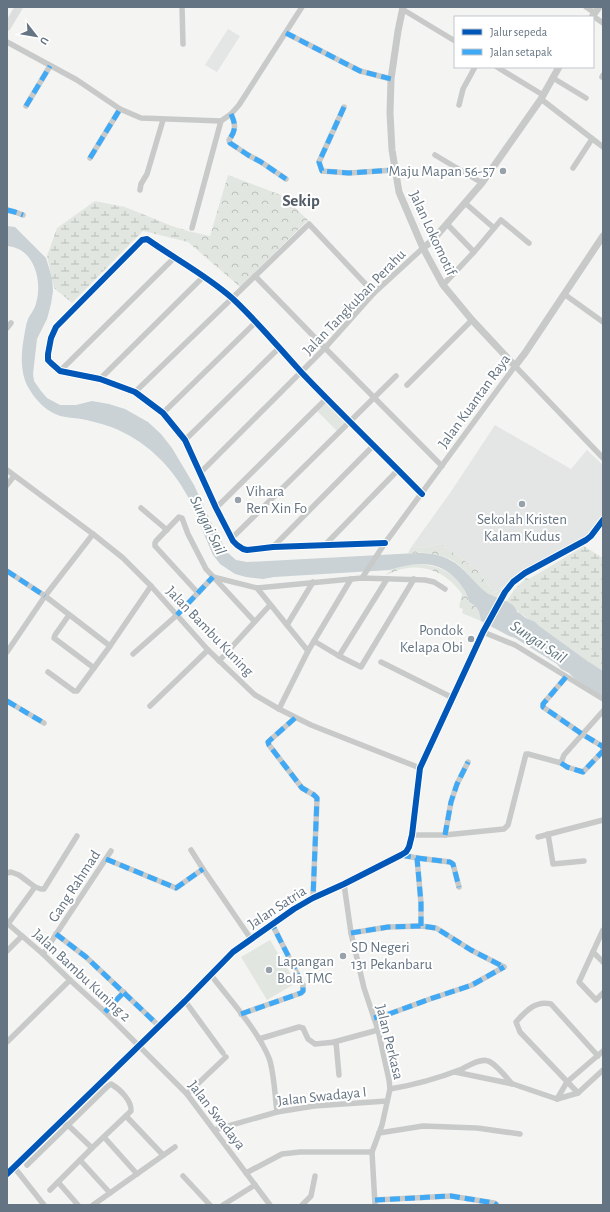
<svg xmlns="http://www.w3.org/2000/svg" width="610" height="1212" font-family="'Alegreya Sans',sans-serif">
<style>
.built{fill:#e4e6e5}
.forest{fill:url(#forest-crowns)}
.wetland{fill:url(#wetland-marsh)}
.park{fill:#e2e6e0}
.water{fill:#cad2d5}
.lines{fill:none;stroke-linecap:round;stroke-linejoin:round}
.minor-tunnel{stroke:#d0d4d6;stroke-width:5.5;stroke-dasharray:5.5 3;stroke-linecap:butt}
.minor{stroke:#c8caca;stroke-width:5.5}
.tertiary{stroke:#c8caca;stroke-width:7}
.primary{stroke:#dddede;stroke-width:8}
.quiet{stroke:#3fa9f5;stroke-width:5;stroke-dasharray:10 5;stroke-linecap:butt}
.cycleway-casing{stroke:#fff;stroke-width:8}
.cycleway{stroke:#0057b8;stroke-width:6}
.poi-dot{fill:#97a1a9;stroke:#fff;stroke-width:1.5}
.labels{text-anchor:middle;stroke-width:4;stroke-linejoin:round;paint-order:stroke}
.poi-label{font-size:15px;fill:#657482;stroke:#fff;text-anchor:start}
.street-label{font-size:15px;fill:#657482;stroke:#fff}
.water-label{font-size:16px;font-style:italic;fill:#60757f;stroke:#fff}
.quarter-label{font-size:17px;font-weight:bold;fill:#535d67;stroke:#fff}
</style>
<defs>
<pattern id="forest-crowns" width="20" height="18" patternUnits="userSpaceOnUse"><rect width="20" height="18" fill="#e2e6e0"/><path d="M2 6a3 3 0 1 1 6 0M12 15a3 3 0 1 1 6 0" fill="none" stroke="#bbbfbb"/></pattern>
<pattern id="wetland-marsh" width="20" height="14" patternUnits="userSpaceOnUse"><rect width="20" height="14" fill="#e2e6e0"/><path d="M1 5h8M5 5V1M11 12h8M15 12V8" fill="none" stroke="#bbbfbb"/></pattern>
</defs>
<rect width="100%" height="100%" fill="#f4f4f2"/>
<g class="built">
<path d="M228,29L240,36L217,72L205,65Z"/>
<path d="M495,425L571,469L587,450L603,465V515L586,539L557,551L494,593L478,571L460,557L440,544L421,548L412,546L450,493Z"/>
</g>
<g class="forest">
<path d="M228,175L281,195L308,220L240,287L188,242V231L210,236Z"/>
<path d="M440,544L460,557L478,571L494,593L504,587L497,597C494,596 490,595 488,594C476,587 469,574 459,565C445,553 426,552 408,553L412,546L421,548Z"/>
<path d="M417,564C442,565 462,576 469,602C479,608 479,610 481,621L462,613L463,609L459,607L462,594C443,567 413,560 385,576C393,566 405,565 417,564Z"/>
</g>
<g class="wetland">
<path d="M95,201L125,207L172,226L188,231V242L143,231L72,303L54,288L47,256L57,228Z"/>
<path d="M584,546L603,558V671L586,660L538,625C534,621 531,620 527,618C519,614 514,606 506,602L514,590L526,578L529,579Z"/>
</g>
<g class="park">
<path d="M326,402L346,422L337,431L317,411Z"/>
<path d="M270,940L296,983L267,1000L241,957Z"/>
</g>
<path class="water" d="M7,226L15,227L46,258L52,278L53,291L51,304L47,319L37,339L33,374L34,381L41,391L47,398L60,405H76L92,401L109,404L125,409L148,422L161,434L172,448L194,485L211,522L227,552L236,560L247,562L417,553C429,553 440,554 450,560C465,567 473,583 487,593C495,598 515,601 517,612C521,613 522,616 526,618C530,620 534,620 538,625L586,660L603,671V697L574,678L569,673L561,669L557,664L515,638L509,636L481,621C479,610 479,608 469,602C467,593 463,587 457,580C438,559 414,562 390,570L274,577L263,579L246,577L235,574L220,564L213,555L188,497C171,465 145,440 111,427C99,423 86,419 73,418C67,417 61,417 55,414C44,409 34,398 28,387C20,372 21,353 24,337C25,331 26,324 28,319C31,313 35,309 36,303C42,284 36,255 16,248C13,247 10,246 7,246Z"/>
<g class="lines">
<path class="minor-tunnel" d="M200,473L212,499"/>
<g class="minor">
<path d="M182,7L183,44"/>
<path d="M586,7L595,13"/>
<path d="M402,9L455,41"/>
<path d="M593,16L603,23"/>
<path d="M286,33L360,71L391,79"/>
<path d="M7,42L77,80L120,109L141,118L221,121L231,114L239,105L302,7"/>
<path d="M497,67L543,95"/>
<path d="M602,77L603,75"/>
<path d="M553,78L586,98"/>
<path d="M541,99L603,147"/>
<path d="M459,105L463,89L475,67"/>
<path d="M26,106L50,66"/>
<path d="M344,107L319,162L322,171L349,173L394,170"/>
<path d="M231,114C236,125 236,130 229,140L230,143L248,155L261,162L286,179"/>
<path d="M435,155L482,183"/>
<path d="M90,158L120,109"/>
<path d="M573,168L592,139"/>
<path d="M140,190L141,184L147,174L163,120"/>
<path d="M465,203L494,228"/>
<path d="M7,210L15,212L23,215"/>
<path d="M447,224L474,252"/>
<path d="M192,228L221,121"/>
<path d="M255,276L325,348L442,466"/>
<path d="M443,285L474,252L501,220L529,243"/>
<path d="M564,294L603,322"/>
<path d="M7,328L11,323"/>
<path d="M60,371L174,258"/>
<path d="M100,379L204,276"/>
<path d="M407,385L472,320"/>
<path d="M135,392L309,224L374,293"/>
<path d="M163,413L256,322"/>
<path d="M185,440L280,347"/>
<path d="M7,470L93,534L123,558L151,586L208,650L255,695L279,709L311,725L420,768"/>
<path d="M7,485L14,476"/>
<path d="M422,494C382,453 341,414 302,373C279,348 257,321 232,298C206,275 175,259 147,239L142,240L56,327L51,338L48,360L51,363L60,371L100,379L135,392L163,413L185,440L200,473L325,348L374,293L423,248"/>
<path d="M212,499L233,541L237,545L243,549L247,550L273,547L385,543"/>
<path d="M141,508L167,530"/>
<path d="M216,508L327,398"/>
<path d="M232,538L396,376"/>
<path d="M325,545L398,470"/>
<path d="M273,547L374,445"/>
<path d="M7,571L45,596L110,646"/>
<path d="M213,577L257,588L362,578L425,580L434,582L445,589"/>
<path d="M362,578L385,543L515,366L603,458"/>
<path d="M257,588L308,651"/>
<path d="M198,593L155,546V543L156,541L179,517L182,518L188,534L206,569L254,621"/>
<path d="M69,615L55,635L54,638L94,668"/>
<path d="M287,625L313,582"/>
<path d="M483,632L515,645L603,699"/>
<path d="M314,641L339,656L361,667L414,579"/>
<path d="M7,652L45,596L93,534"/>
<path d="M133,654L177,615L213,577"/>
<path d="M339,656L387,579"/>
<path d="M219,661L270,605"/>
<path d="M381,662L453,698"/>
<path d="M48,672L74,691H77L110,646L151,586"/>
<path d="M566,677L543,704V707L582,734L602,746L603,748"/>
<path d="M7,701L44,723"/>
<path d="M150,706L208,650"/>
<path d="M279,709L308,651L351,579"/>
<path d="M295,718L268,742L269,745L302,788L314,795L317,798L313,898"/>
<path d="M561,763L564,755L603,711"/>
<path d="M548,834L553,864L584,861"/>
<path d="M412,835H445L504,829L508,825L526,754H528L561,763L567,767L583,772L603,751"/>
<path d="M445,835L451,802L457,784L468,762"/>
<path d="M538,837L603,820"/>
<path d="M191,850L203,869L251,939"/>
<path d="M401,855L417,858L421,903V926"/>
<path d="M417,858L450,862L453,864L459,887"/>
<path d="M106,859L176,888L203,869"/>
<path d="M7,873L11,872L19,875L35,887"/>
<path d="M344,884L351,933L364,988L378,1030L389,1080L390,1089L382,1125L372,1152L375,1205"/>
<path d="M7,923L43,954L70,980L105,1012L187,1094L270,1205"/>
<path d="M8,924L35,887L41,889H44L77,836"/>
<path d="M603,930L579,982L595,999L596,1000L603,993"/>
<path d="M351,933L388,927L421,926L436,928L471,950L504,967"/>
<path d="M56,934L86,957L159,1026"/>
<path d="M7,951L22,936"/>
<path d="M593,952L603,962"/>
<path d="M43,954L111,851"/>
<path d="M211,975C230,1000 257,1029 269,1058C274,1071 275,1097 277,1112"/>
<path d="M185,1001L223,1053"/>
<path d="M105,1012L124,992"/>
<path d="M241,1014L301,993L303,991V985L272,924"/>
<path d="M374,1018L389,1014L430,999L472,985L504,967"/>
<path d="M259,1039L299,1027L303,1028L308,1039L315,1044L336,1042L339,1075"/>
<path d="M7,1042L70,980"/>
<path d="M334,1042L378,1030"/>
<path d="M455,1072L513,1084L557,1099L578,1093L603,1070"/>
<path d="M390,1089C414,1085 439,1078 462,1069C468,1066 480,1058 488,1061C495,1063 507,1078 512,1084"/>
<path d="M578,1093L520,1032L516,1022C525,1012 535,1000 551,1004L598,1056"/>
<path d="M187,1094L226,1057"/>
<path d="M557,1099L567,1082L603,1051"/>
<path d="M126,1116L163,1155"/>
<path d="M214,1130L277,1112L314,1106L387,1101"/>
<path d="M379,1133L423,1126L477,1128L520,1134"/>
<path d="M104,1137L137,1174"/>
<path d="M80,1160L110,1193"/>
<path d="M27,1165L108,1086L111,1084C120,1089 132,1101 131,1111L92,1148L69,1126L61,1122"/>
<path d="M14,1167L44,1205"/>
<path d="M246,1173L282,1154L300,1152H372"/>
<path d="M183,1176L210,1205"/>
<path d="M58,1182L78,1205"/>
<path d="M50,1190L92,1148"/>
<path d="M375,1200L451,1196L494,1203L497,1205"/>
<path d="M93,1205L175,1147"/>
<path d="M223,1205L255,1185"/>
<path d="M302,1205L311,1196L315,1176"/>
</g>
<g class="tertiary">
<path d="M403,7L398,31L391,79L390,113L392,150L399,192L423,248L443,285L472,320L515,366L525,353L603,236"/>
<path d="M592,17L599,7"/>
<path d="M423,248L432,241L482,183L541,99L559,67"/>
<path d="M7,1174L185,1001L233,952L294,909L313,898L344,884L401,855L406,852L409,847L412,835L420,768L483,632L505,592L513,582L525,573L586,540L591,536L603,520"/>
</g>
<path class="primary" d="M7,27L19,7"/>
<g class="quiet">
<path d="M286,33L360,71L391,79"/>
<path d="M26,106L50,66"/>
<path d="M344,107L319,162L322,171L349,173L394,170"/>
<path d="M231,114C236,125 236,130 229,140L230,143L248,155L261,162L286,179"/>
<path d="M90,158L120,109"/>
<path d="M7,210L15,212L23,215"/>
<path d="M7,571L45,596"/>
<path d="M177,615L213,577"/>
<path d="M566,677L543,704V707L582,734L602,746L603,748"/>
<path d="M7,701L44,723"/>
<path d="M295,718L268,742L269,745L302,788L314,795L317,798L313,898"/>
<path d="M561,763L567,767L583,772L603,751"/>
<path d="M445,835L451,802L457,784L468,762"/>
<path d="M401,855L417,858L421,903V926"/>
<path d="M417,858L450,862L453,864L459,887"/>
<path d="M106,859L176,888L203,869"/>
<path d="M351,933L388,927L421,926L436,928L471,950L504,967"/>
<path d="M56,934L86,957L159,1026"/>
<path d="M105,1012L124,992"/>
<path d="M241,1014L301,993L303,991V985L272,924"/>
<path d="M374,1018L389,1014L430,999L472,985L504,967"/>
<path d="M375,1200L451,1196L494,1203L497,1205"/>
</g>
<defs>
<g id="cycleway">
<path d="M385,543L273,547L247,550L243,549L237,545L233,541L216,508L185,440L163,413L135,392L100,379L60,371L51,363L48,360V354L51,338L56,327L142,240L147,239C175,259 206,275 232,298C257,321 279,348 302,373C341,414 382,453 422,494"/>
<path d="M7,1174L185,1001L233,952L294,909L313,898L344,884L401,855L406,852L409,847L412,835L420,768L483,632L505,592L513,582L525,573L586,540L591,536L603,520"/>
</g>
</defs>
<use href="#cycleway" class="cycleway-casing"/>
<use href="#cycleway" class="cycleway"/>
</g>
<g class="poi-dot">
<circle cx="503" cy="171" r="4"/>
<circle cx="238" cy="500" r="4"/>
<circle cx="522" cy="504" r="4"/>
<circle cx="471" cy="639" r="4"/>
<circle cx="343" cy="956" r="4"/>
<circle cx="269" cy="970" r="4"/>
</g>
<g class="labels">
<g class="poi-label">
<text x="495" y="176" text-anchor="end">Maju Mapan 56-57</text>
<text x="246" y="496">Vihara<tspan x="246" dy="17">Ren Xin Fo</tspan></text>
<text x="522" y="524" text-anchor="middle">Sekolah Kristen<tspan x="522" dy="17">Kalam Kudus</tspan></text>
<text x="463" y="635" text-anchor="end">Pondok<tspan x="463" dy="17">Kelapa Obi</tspan></text>
<text x="351" y="952">SD Negeri<tspan x="351" dy="17">131 Pekanbaru</tspan></text>
<text x="277" y="966">Lapangan<tspan x="277" dy="17">Bola TMC</tspan></text>
</g>
<g class="street-label">
<text transform="translate(433 233) rotate(65)" y="5">Jalan Lokomotif</text>
<text transform="translate(354 302) rotate(-46)" y="5">Jalan Tangkuban Perahu</text>
<text transform="translate(474 401) rotate(-54)" y="5">Jalan Kuantan Raya</text>
<text transform="translate(210 631) rotate(46)" y="5">Jalan Bambu Kuning</text>
<text transform="translate(74 886) rotate(-57)" y="5">Gang Rahmad</text>
<text transform="translate(277 907) rotate(-33)" y="5">Jalan Satria</text>
<text transform="translate(82 975) rotate(43)" y="5">Jalan Bambu Kuning 2</text>
<text transform="translate(390 1042) rotate(76)" y="5">Jalan Perkasa</text>
<text transform="translate(322 1096) rotate(-6)" y="5">Jalan Swadaya I</text>
<text transform="translate(217 1115) rotate(52)" y="5">Jalan Swadaya</text>
</g>
<g class="water-label">
<text transform="translate(209 525) rotate(64)" y="6">Sungai Sail</text>
<text transform="translate(539 641) rotate(34)" y="6">Sungai Sail</text>
</g>
<g class="quarter-label">
<text x="301" y="206">Sekip</text>
</g>
</g>
<rect width="610" height="1212" fill="none" stroke="#657482" stroke-width="16"/>
<rect x="454" y="16" width="140" height="52" fill="#ffffff" stroke="#c1c7cd"/>
<rect x="462" y="29" width="20" height="6" fill="#0057b8" stroke="#c1c7cd"/>
<text x="490" y="36" font-size="12" fill="#657482">Jalur sepeda</text>
<rect x="462" y="49" width="20" height="6" fill="#3fa9f5" stroke="#c1c7cd"/>
<text x="490" y="56" font-size="12" fill="#657482">Jalan setapak</text>
<g transform="translate(36 36) rotate(121)" stroke="#ffffff" stroke-width="3" paint-order="stroke">
<path d="M0-3L7 15L0 10L-7 15Z" fill="#657482"/>
<text y="-6" font-size="11" font-weight="bold" text-anchor="middle" fill="#657482">U</text>
</g>
</svg>
